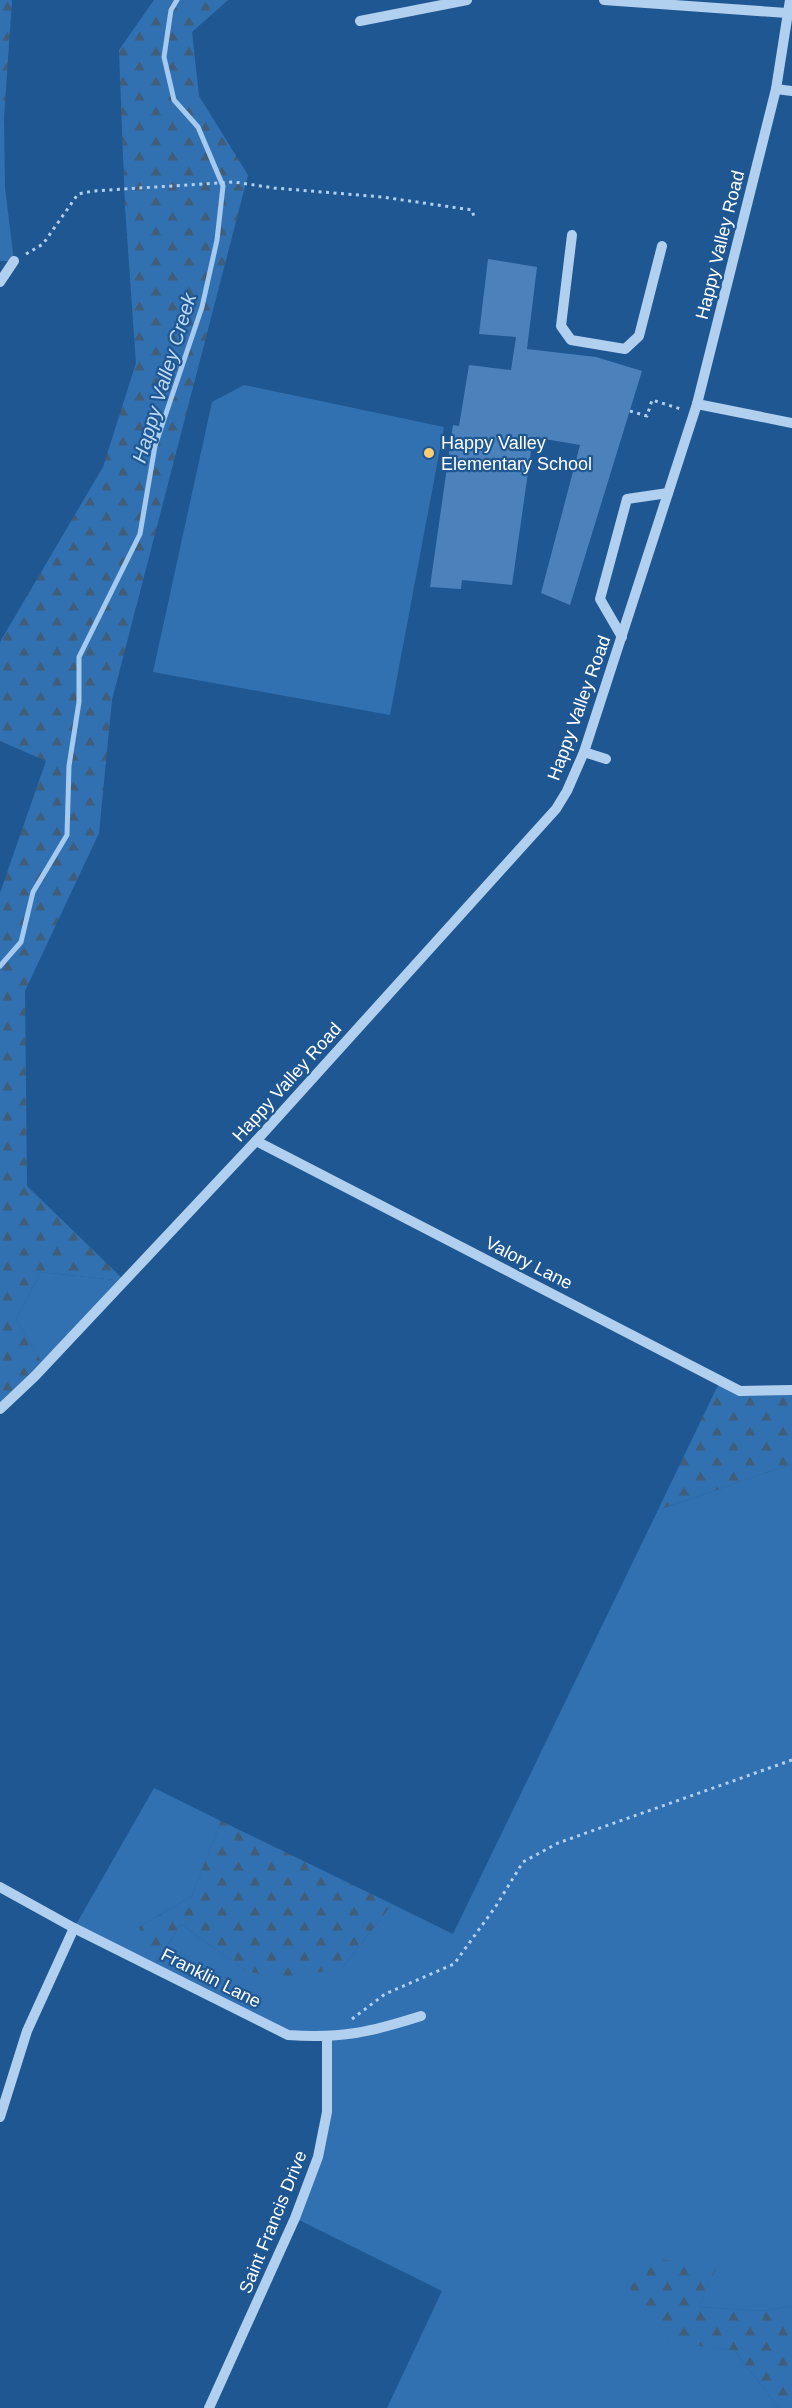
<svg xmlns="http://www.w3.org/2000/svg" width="792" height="2408" font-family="Helvetica,sans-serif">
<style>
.grass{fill:#3271b1}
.forest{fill:url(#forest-firs)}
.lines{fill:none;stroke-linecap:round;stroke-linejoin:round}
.stream{stroke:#a5caef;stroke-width:5}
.building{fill:#4b82bc}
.path{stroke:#b1cfee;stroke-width:3;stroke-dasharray:3 4.5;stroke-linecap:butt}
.minor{stroke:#b1cfee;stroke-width:10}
.poi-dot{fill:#fcce71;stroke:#1f5793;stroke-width:2}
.labels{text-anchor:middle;stroke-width:4.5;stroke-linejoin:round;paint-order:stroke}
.street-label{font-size:18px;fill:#fff;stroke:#1f5793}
.poi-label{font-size:18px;fill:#fff;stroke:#1f5793;text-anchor:start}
.water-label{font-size:20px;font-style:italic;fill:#bdd9f5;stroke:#1f5793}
</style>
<defs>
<pattern id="forest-firs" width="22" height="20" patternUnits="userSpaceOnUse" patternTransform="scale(1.5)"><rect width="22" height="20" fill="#3271b1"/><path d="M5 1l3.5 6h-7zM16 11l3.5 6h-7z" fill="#405d79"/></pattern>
</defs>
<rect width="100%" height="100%" fill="#1f5793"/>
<g class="grass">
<path d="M4,118L5,188L14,261H0V121Z"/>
<path d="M244,385L444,427L390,715L153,672L212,402Z"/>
<path d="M41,1272L125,1281L44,1367L16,1319Z"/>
<path d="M792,1464V2306L762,2311L699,2307L718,2263L662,2341L734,2350L779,2408H387L442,2291L295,2218L327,2112L326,2038L288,2035L74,1928L154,1788L221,1821L192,1896L139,1927L154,1967L181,1924L246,1971L343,1967L392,1904L453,1934L658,1510Z"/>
</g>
<g class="forest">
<path d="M0,0H12L4,118L0,121Z"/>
<path d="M154,0H228L192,32L199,96L248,175L112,700L99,833L25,991L27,1186L125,1281L41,1272L16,1319L44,1367L0,1408V893L46,761L0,741V642L103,467L136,363L125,207L119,50Z"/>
<path d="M720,1381L740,1391L792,1390V1464L658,1510Z"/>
<path d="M221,1821L392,1904L343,1967L285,1980L246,1971L181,1924L153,1968L139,1927L192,1896Z"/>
<path d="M656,2259L718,2264L699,2307L762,2311L792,2306V2408H779L734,2350L662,2342L623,2279Z"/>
</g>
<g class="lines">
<path class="stream" d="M0,966L21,942L33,892L67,835L69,766L79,702V657L140,534L155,446L202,307L217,240L223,186L198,127L174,100L164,57L171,10L177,0"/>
</g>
<path class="building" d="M488,259L537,267L527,349L596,357L642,371L570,605L541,593L580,445L533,437L512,585L462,580L461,589L430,587L453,425L459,426L469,365L511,370L516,337L479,334Z"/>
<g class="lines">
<g class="path">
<path d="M26,254L43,244L78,194L93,191L234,182L274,188L382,197L472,210L474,217"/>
<path d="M630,411L647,416L652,400L681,409"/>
<path d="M352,2019L385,1994L454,1964L496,1906L523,1862L558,1843L792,1760"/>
</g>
<g class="minor">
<path d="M604,0L787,13"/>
<path d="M360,21L467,0"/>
<path d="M776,89L792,91"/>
<path d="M572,235L561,326L571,340L625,349L639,336L662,246"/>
<path d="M0,282L14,261"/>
<path d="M697,404L792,423"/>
<path d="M622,637L600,599L627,499L668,493"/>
<path d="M584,752L606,759"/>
<path d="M256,1141L740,1391L792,1390"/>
<path d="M0,1409L35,1376L256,1141L556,809L567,791L584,752L697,404L776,89L790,0"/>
<path d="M0,1887L74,1928L288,2035C341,2039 371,2032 421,2016"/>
<path d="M0,2117L27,2031L74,1928"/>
<path d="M209,2408L295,2218L318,2157L327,2112V2038"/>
</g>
</g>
<circle class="poi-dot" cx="429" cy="453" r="6"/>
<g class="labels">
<g class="street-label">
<text transform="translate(720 245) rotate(-76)" y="6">Happy Valley Road</text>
<text transform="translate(579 708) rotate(-70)" y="6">Happy Valley Road</text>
<text transform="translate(287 1082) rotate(-48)" y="6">Happy Valley Road</text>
<text transform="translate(529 1263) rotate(27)" y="6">Valory Lane</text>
<text transform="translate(211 1978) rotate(27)" y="6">Franklin Lane</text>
<text transform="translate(273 2222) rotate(-68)" y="6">Saint Francis Drive</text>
</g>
<g class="poi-label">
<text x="441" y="449">Happy Valley<tspan x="441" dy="21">Elementary School</tspan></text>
</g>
<g class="water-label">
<text transform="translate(164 378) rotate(-73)" y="7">Happy Valley Creek</text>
</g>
</g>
</svg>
